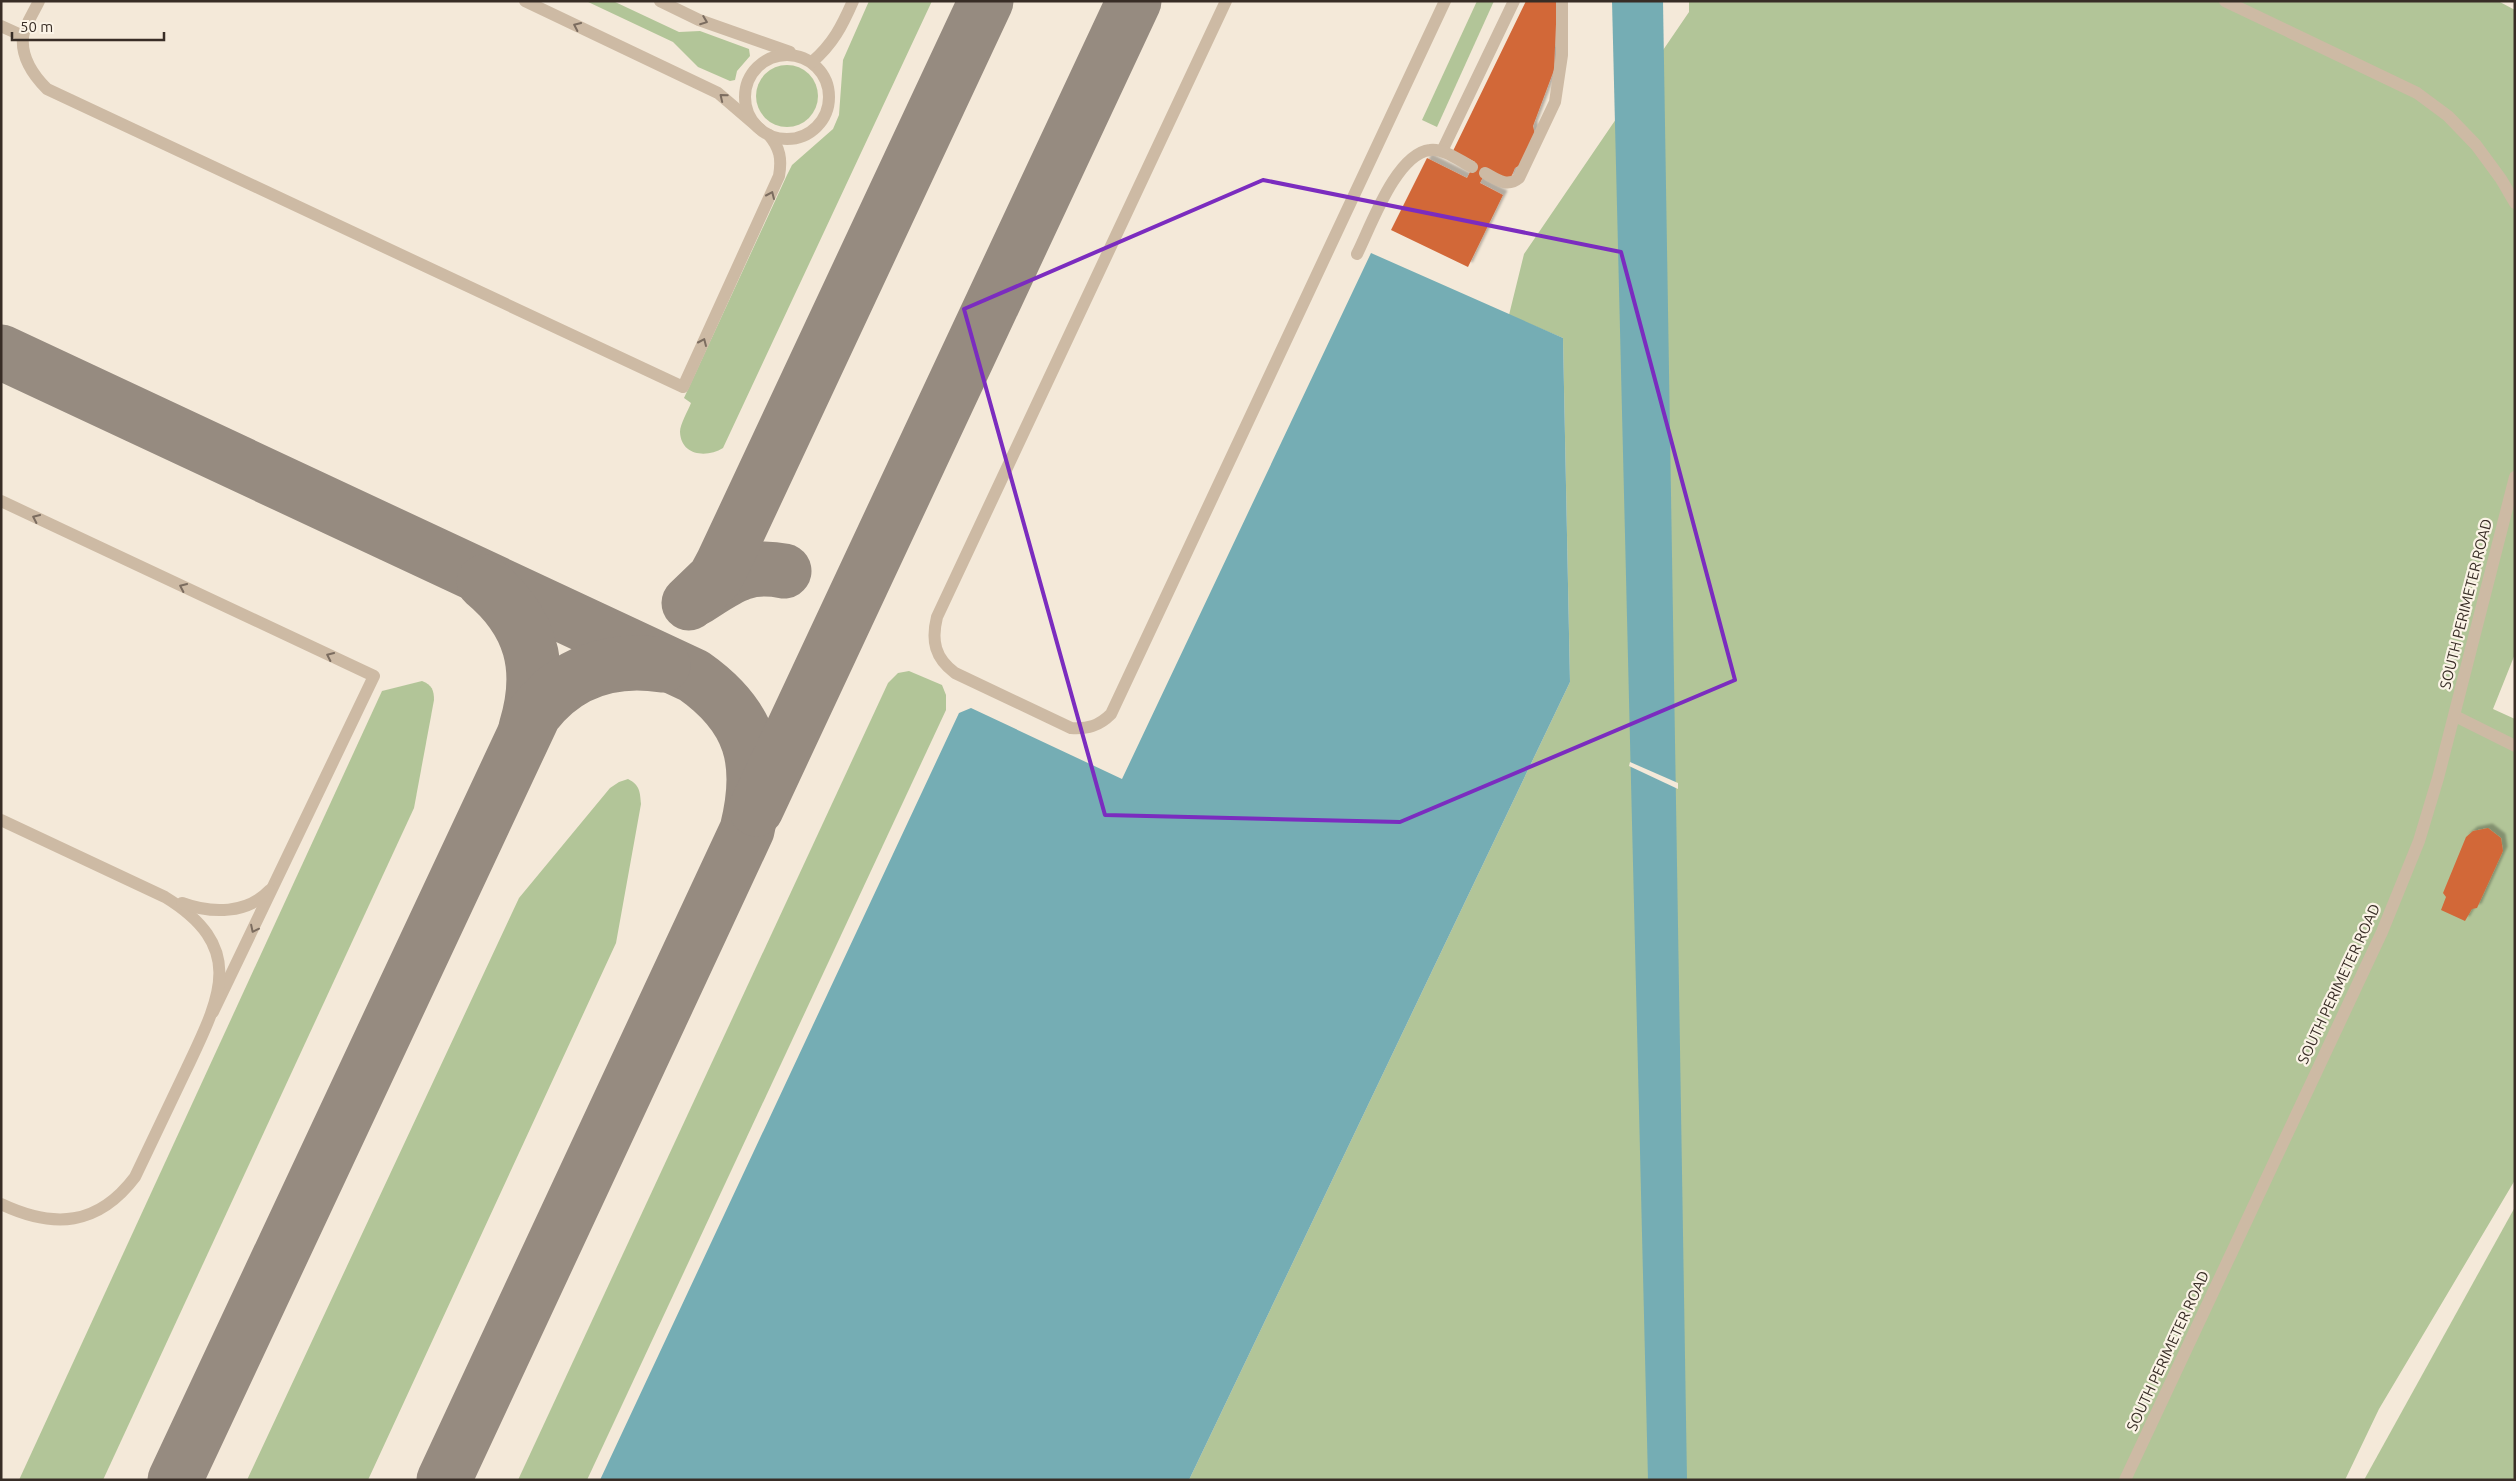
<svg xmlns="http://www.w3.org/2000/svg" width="2516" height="1481" font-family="Ubuntu,sans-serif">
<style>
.green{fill:#b2c598}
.water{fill:#75adb4}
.pier{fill:#f4e9d9}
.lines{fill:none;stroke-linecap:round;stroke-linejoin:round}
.taxiway{stroke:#968b80;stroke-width:55}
.building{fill:#d26839;filter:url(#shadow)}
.minor{stroke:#cdbaa4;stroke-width:12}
.oneway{stroke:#7b6c5f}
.marked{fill:none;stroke:#7b2cbf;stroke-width:4;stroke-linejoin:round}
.labels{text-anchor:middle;stroke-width:4.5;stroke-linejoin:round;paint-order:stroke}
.street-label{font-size:15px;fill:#382d26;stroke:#fbf3e6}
</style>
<defs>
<filter id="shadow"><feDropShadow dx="4.5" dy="-4.5" stdDeviation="1" flood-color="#0004"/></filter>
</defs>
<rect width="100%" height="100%" fill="#f4e9d9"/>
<g class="green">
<path d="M586,1H613L679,32L700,31L749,49L750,56L737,71L735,80L730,81L698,67L673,42Z"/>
<path d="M869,1H932L723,448C707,458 681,456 680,432C680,424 688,411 691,403L684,398L787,175L792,165L833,129L839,115L843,60Z"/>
<path d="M1477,1H1494L1437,127L1422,120Z"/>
<path d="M1689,1H2498L2515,10V654L2493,709L2515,719V1180L2379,1409L2345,1480H1189L1570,682L1563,338L1509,315L1524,254L1689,12Z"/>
<circle cx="787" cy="96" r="31"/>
<path d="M909,671L942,685L946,695V710L587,1480H518L888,683L898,673Z"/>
<path d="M422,681C432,685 434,690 434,700L414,808L103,1480H19L382,691Z"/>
<path d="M628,779C640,785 640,792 641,804L616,943L368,1480H247L519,898L610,788L619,782Z"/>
<path d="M2515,1207V1480H2364Z"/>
</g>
<g class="water">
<path d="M1612,1H1663L1687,1480H1648Z"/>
<path d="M1371,253L1563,338L1570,682L1189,1480H600L959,713L971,708L1122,779Z"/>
</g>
<path class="pier" d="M1630,762L1678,783V789L1629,766Z"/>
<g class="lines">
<g class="taxiway">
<path d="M1,352L694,676C752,717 764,762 747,830L444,1480"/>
<path d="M484,582C532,622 544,669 526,728"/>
<path d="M695,599C727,579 744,563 784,571"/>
<path d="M689,603L715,578L723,563L986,1"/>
<path d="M756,809L1134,1"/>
<path d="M175,1480L534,714C566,672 611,657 663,665"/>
</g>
</g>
<g class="building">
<path d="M1526,1H1557L1554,70L1533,126L1536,139L1525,162L1515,168L1510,180L1487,169L1480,183L1503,195L1468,267L1391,230L1427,158L1467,178L1475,162L1453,151Z"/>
<path d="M2488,828L2501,838L2503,851L2477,908L2472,909L2465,921L2441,910L2446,897L2443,893L2466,837L2473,831Z"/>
</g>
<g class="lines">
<g class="minor">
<path d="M39,1C34,12 24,26 23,37C21,57 34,76 47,89L683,387L779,176C782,159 780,148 769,135"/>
<path d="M525,1L718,93L760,129"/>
<path d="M660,1L699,20L790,52"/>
<path d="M1226,1L937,617C931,641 935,658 955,673L1071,728C1088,729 1099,726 1111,714L1445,1"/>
<path d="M2225,1L2417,93L2448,116L2476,145L2501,179L2515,203"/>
<path d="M1,26L23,36"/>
<circle cx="787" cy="97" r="42"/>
<path d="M812,62C833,44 842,26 853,1"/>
<path d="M1442,151L1514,1"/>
<path d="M1485,173C1496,179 1507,188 1519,178L1555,102L1562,55V1"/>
<path d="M1357,254C1371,226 1396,154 1430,150C1444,148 1460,161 1472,167"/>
<path d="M1,501L374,676L213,1012"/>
<path d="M2455,716L2515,746"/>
<path d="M1,820L165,897C248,948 220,998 186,1070C169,1106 152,1142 135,1177C98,1226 54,1229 1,1204"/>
<path d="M182,903C212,914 247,914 270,890"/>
<path d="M2125,1480L2382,932L2419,841L2438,778L2515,477"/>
</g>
</g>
<defs><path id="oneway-chevron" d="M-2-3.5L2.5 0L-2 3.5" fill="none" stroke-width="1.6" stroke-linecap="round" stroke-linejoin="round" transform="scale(1.25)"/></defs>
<g class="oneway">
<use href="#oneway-chevron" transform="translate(704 21) rotate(21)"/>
<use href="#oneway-chevron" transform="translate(577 26) rotate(-155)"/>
<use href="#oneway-chevron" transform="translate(723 97) rotate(-141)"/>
<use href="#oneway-chevron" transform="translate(771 195) rotate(-66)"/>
<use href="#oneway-chevron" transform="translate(703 342) rotate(-66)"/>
<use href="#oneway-chevron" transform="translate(36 518) rotate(-155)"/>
<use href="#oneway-chevron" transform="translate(183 587) rotate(-155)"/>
<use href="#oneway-chevron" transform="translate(330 656) rotate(-155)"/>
<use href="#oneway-chevron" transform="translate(254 929) rotate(116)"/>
</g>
<path class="marked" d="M1263,180L1621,252L1735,680L1400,822L1105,815L964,309Z"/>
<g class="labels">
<g class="street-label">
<text transform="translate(2466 604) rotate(-76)" y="5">SOUTH PERIMETER ROAD</text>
<text transform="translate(2339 984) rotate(-65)" y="5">SOUTH PERIMETER ROAD</text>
<text transform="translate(2168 1351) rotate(-65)" y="5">SOUTH PERIMETER ROAD</text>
</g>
</g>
<rect width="2516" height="1481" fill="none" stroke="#382d26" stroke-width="5"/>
<path d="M12 32v8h152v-8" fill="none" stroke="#382d26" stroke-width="2.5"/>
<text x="20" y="32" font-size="15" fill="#382d26" stroke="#fbf3e6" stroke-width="4" paint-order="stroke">50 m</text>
</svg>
